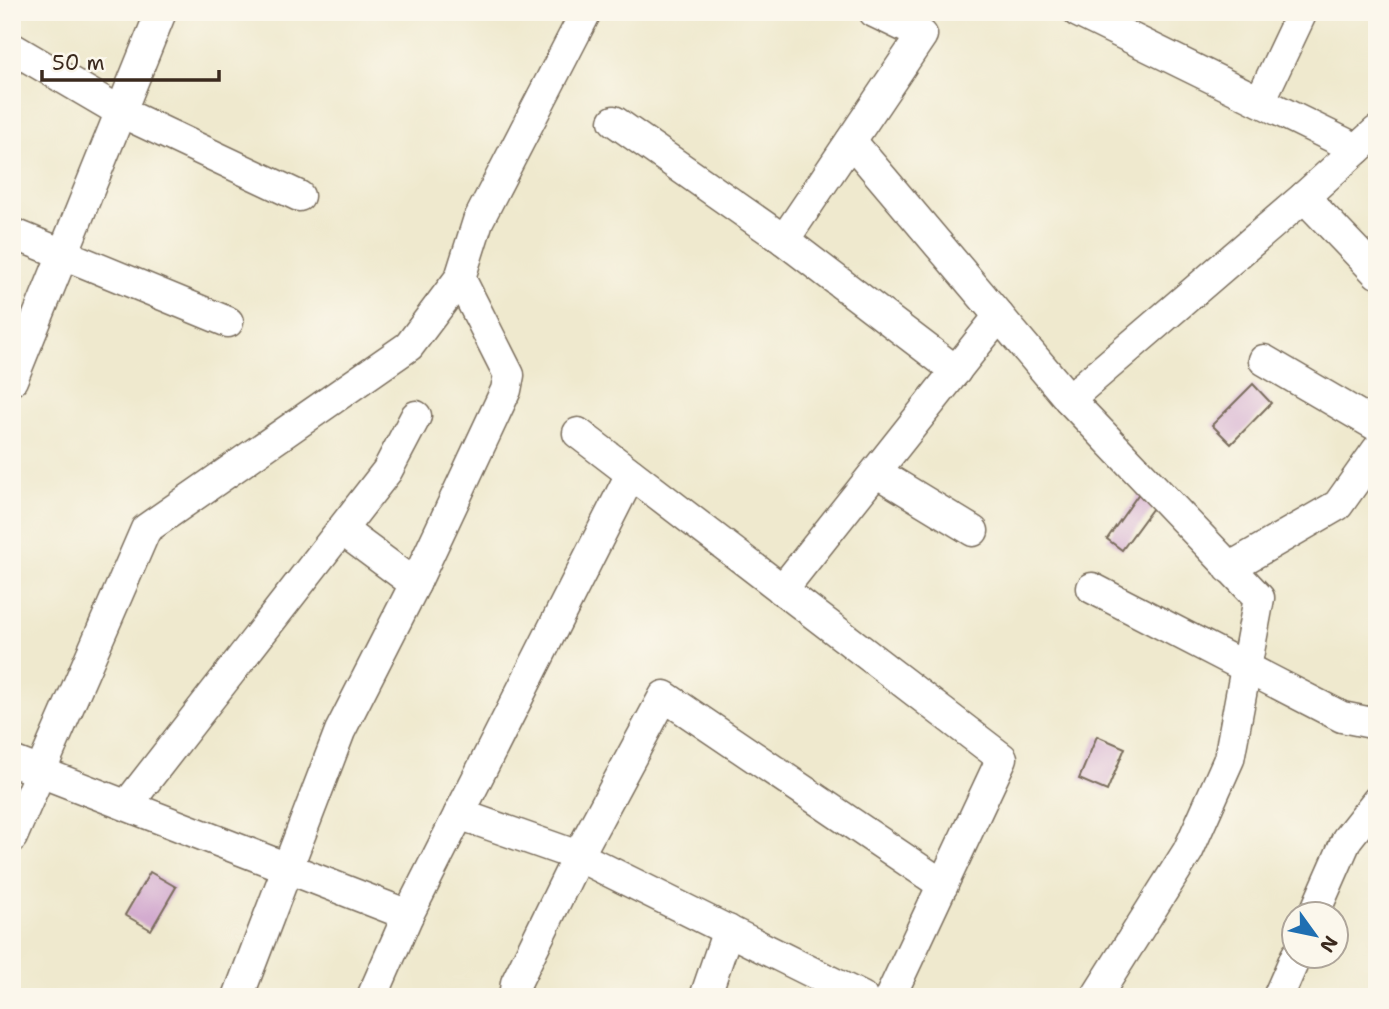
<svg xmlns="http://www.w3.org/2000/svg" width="1389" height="1009" font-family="'Shantell Sans',sans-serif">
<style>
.building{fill:#d3abcf}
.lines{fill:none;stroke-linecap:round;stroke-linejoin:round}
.minor-casing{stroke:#7a6d5c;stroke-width:33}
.minor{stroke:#fff;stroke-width:30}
</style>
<rect width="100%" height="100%" fill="#fbf7ec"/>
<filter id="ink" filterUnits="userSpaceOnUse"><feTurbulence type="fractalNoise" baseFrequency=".0143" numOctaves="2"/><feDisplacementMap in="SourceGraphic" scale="14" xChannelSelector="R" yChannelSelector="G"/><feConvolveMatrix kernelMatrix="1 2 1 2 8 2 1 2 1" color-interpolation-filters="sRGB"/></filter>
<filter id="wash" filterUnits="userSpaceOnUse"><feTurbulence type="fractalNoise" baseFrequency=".00686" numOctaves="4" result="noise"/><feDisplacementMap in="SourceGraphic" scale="28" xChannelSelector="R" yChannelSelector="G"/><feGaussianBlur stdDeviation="1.57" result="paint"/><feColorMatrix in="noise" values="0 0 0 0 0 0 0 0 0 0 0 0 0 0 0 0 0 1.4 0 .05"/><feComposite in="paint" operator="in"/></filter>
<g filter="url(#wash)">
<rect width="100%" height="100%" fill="#efe9ce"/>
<g id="blocks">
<g class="building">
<path d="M1253,384L1271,403L1231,444L1212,425Z"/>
<path d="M1142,489L1158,501L1122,550L1107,539Z"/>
<path d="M1097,736L1125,748L1107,791L1079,779Z"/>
<path d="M150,872L176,887L151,930L125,915Z"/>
</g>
</g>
</g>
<g filter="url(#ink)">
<use href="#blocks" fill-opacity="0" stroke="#7a6d5c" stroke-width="2"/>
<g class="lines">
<defs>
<g id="minor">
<path d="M1078,12L1357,149"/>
<path d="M12,48L121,112L299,196"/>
<path d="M1260,101L1302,12"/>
<path d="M614,121L784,240L956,371"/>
<path d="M851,141L1069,399L1259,598L1229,759L1188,851L1096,997"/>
<path d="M1304,197L1377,273"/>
<path d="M12,233L228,322"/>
<path d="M784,240L922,35L874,12"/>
<path d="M1264,360L1377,426"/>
<path d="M12,380L161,12"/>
<path d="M1069,399L1304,197L1377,131"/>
<path d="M578,433L1002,758L890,997"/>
<path d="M876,472L973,531"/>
<path d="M342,530L415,584"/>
<path d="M1229,568L1338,505L1377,450"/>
<path d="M1092,588L1342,717L1377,724"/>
<path d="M782,590L999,316"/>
<path d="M12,761L408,915"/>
<path d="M127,805L387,471L416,416"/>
<path d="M459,814L578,856L862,997"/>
<path d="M12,837L146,529L409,346L460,278L478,221L586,12"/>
<path d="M1314,914L1347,839L1377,801"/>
<path d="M238,997L340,731L415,584L506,390L509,375L460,278"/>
<path d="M372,997L408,915L631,474"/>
<path d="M514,997L516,983L578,856L664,696L943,885"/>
<path d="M705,997L728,930"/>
<path d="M1278,997L1296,956"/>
</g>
</defs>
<use href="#minor" class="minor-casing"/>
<use href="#minor" class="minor"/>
</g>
</g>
<rect width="1389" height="1009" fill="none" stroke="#fbf7ec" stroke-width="42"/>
<g transform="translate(1315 935) rotate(123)"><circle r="33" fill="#fbf7ec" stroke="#aea59a" stroke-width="2"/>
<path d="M0-5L12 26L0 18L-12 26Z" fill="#1f6fb2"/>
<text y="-10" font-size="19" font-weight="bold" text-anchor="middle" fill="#3b2a1e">N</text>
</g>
<path d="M42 70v10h177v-10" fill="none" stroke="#3b2a1e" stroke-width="3.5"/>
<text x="52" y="70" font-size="21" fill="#3b2a1e" stroke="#fbf7ec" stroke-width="5" paint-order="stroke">50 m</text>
</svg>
